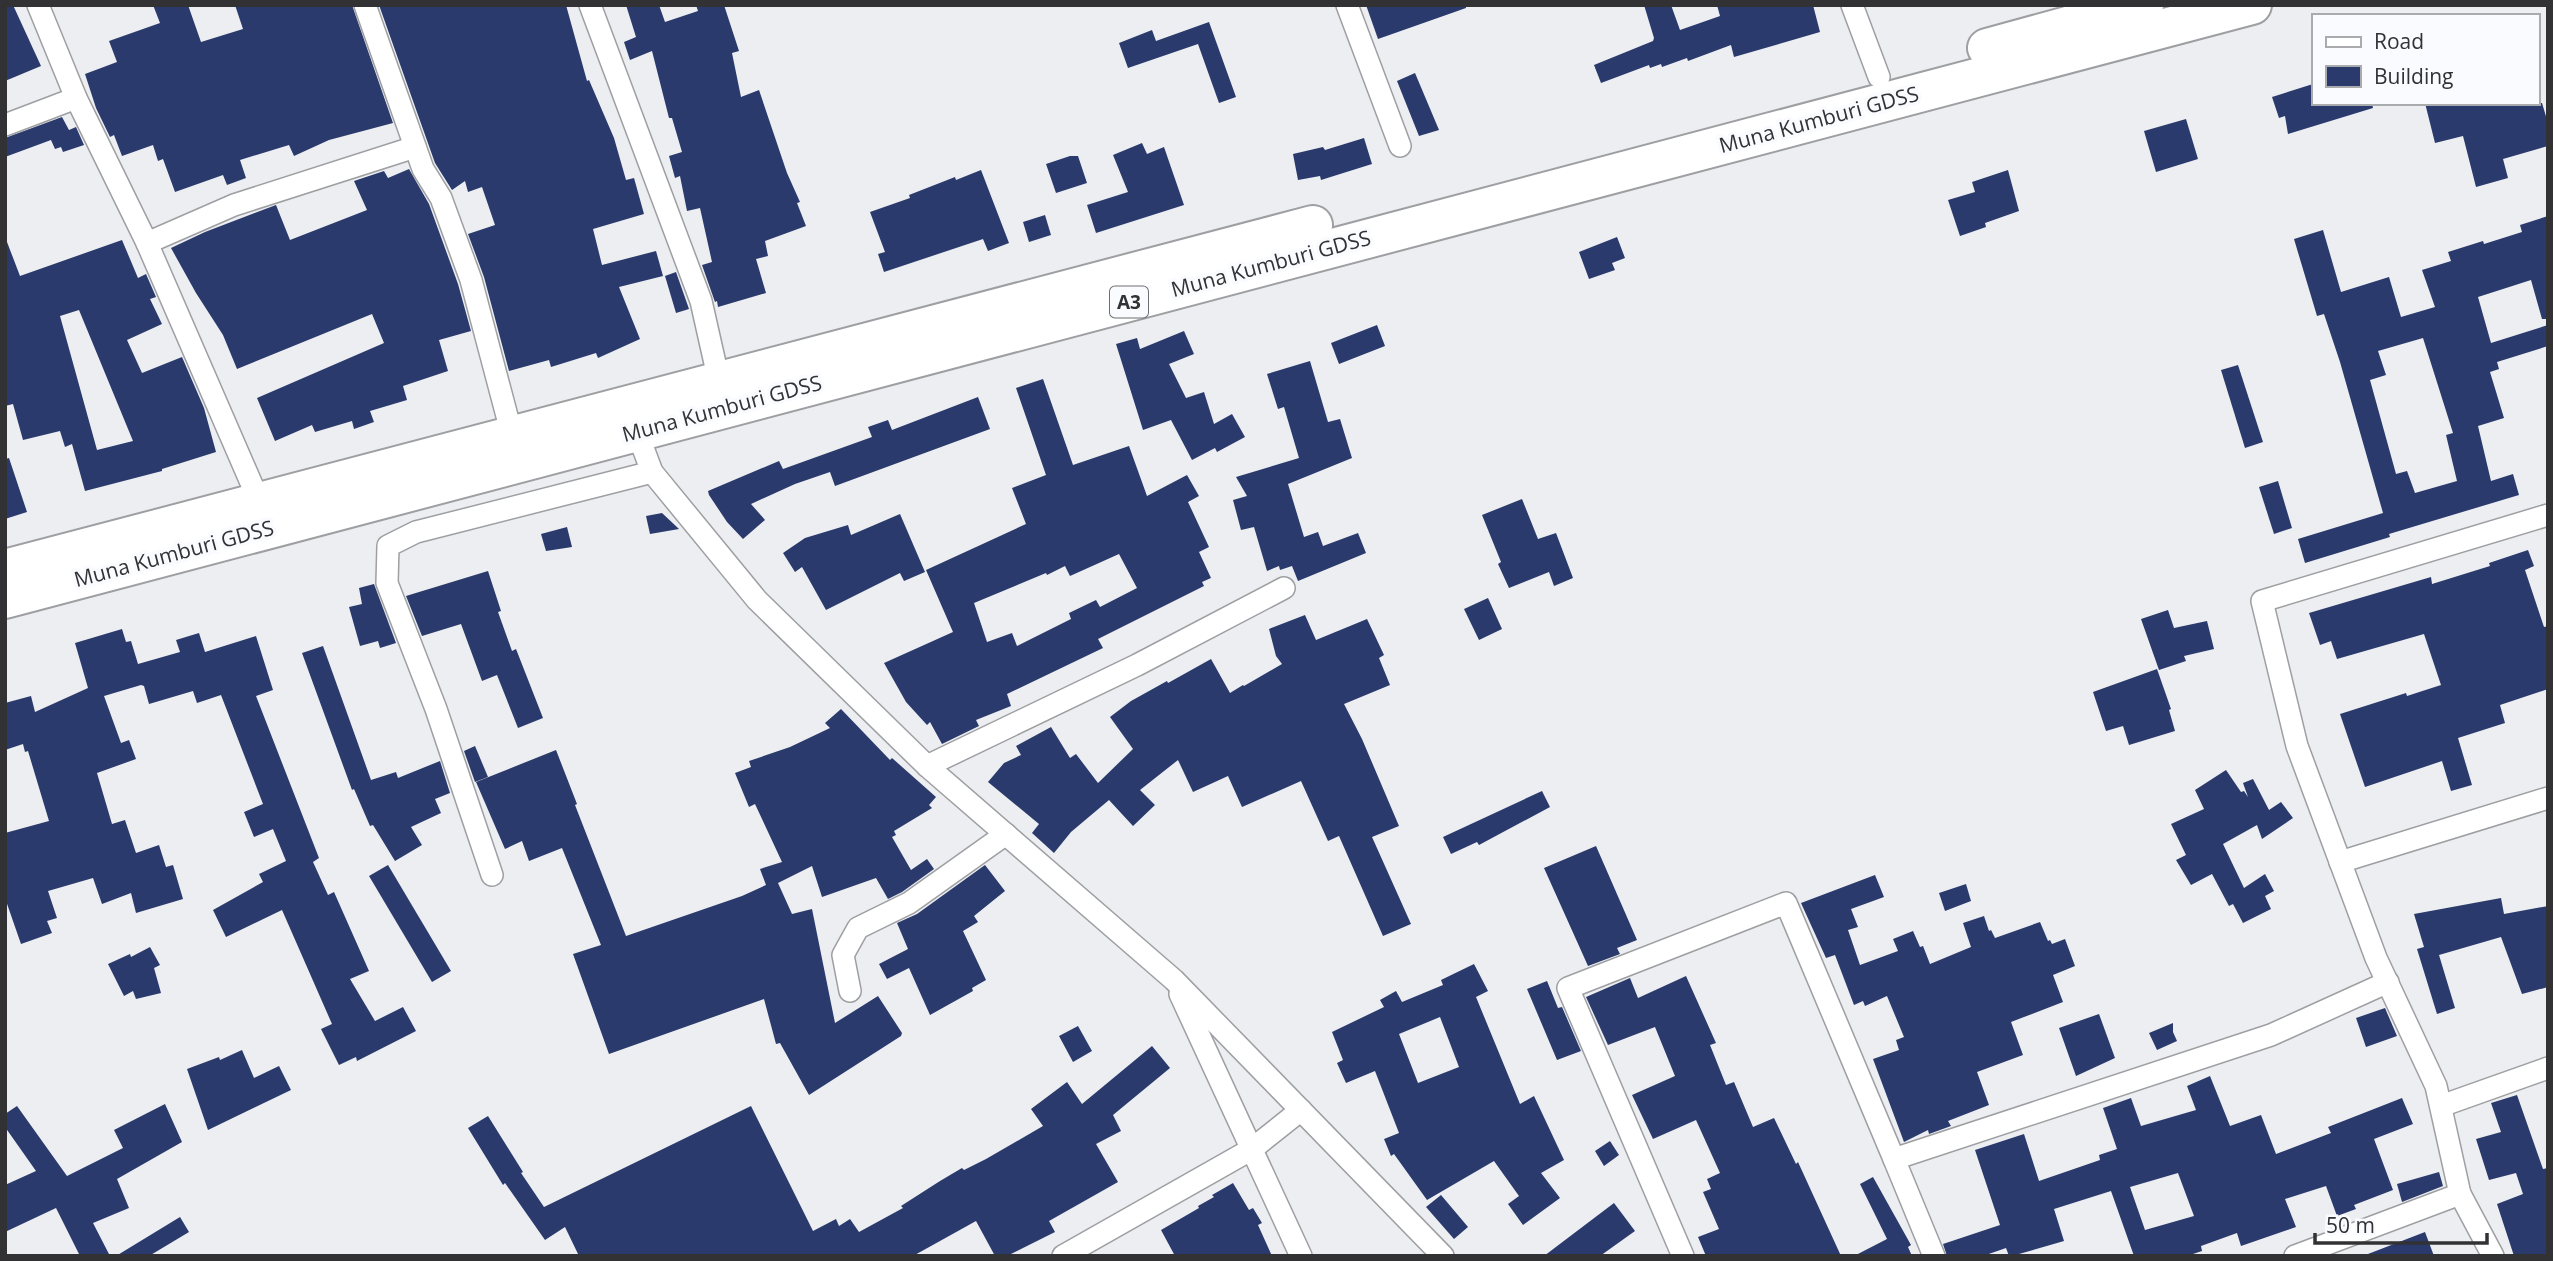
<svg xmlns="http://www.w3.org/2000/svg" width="2553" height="1261" font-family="'Open Sans',sans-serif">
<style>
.building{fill:#2a3a6c;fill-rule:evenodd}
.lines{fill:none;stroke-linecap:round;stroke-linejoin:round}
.street-casing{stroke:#9e9fa2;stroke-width:24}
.highway-casing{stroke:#9e9fa2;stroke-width:42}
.street{stroke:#fff;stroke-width:21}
.highway{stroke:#fff;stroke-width:38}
.labels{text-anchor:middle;stroke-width:7;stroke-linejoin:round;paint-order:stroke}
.shield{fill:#fafbff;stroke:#6e6e71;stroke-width:2}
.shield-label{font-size:19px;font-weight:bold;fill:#323234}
.street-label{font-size:21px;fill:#323234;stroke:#fafbff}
</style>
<rect width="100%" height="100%" fill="#eceef1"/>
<g class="building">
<path d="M5,5H13L41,66L5,81Z"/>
<path d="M153,5H188L201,42L243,29L235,5H352L393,123L329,140L294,156L289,145L240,160L246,178L227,185L223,175L175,192L163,159L158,161L153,145L122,156L114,135L110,137L96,108L85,74L117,62L109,41L160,23Z"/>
<path d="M379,5H566L587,81L589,80L614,138L626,180L634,178L644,214L593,229L602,265L656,251L663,276L619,287L640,339L598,358L596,353L551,367L549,360L509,371L484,277L468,234L495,225L482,187L468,192L465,181L452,190L435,163Z"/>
<path d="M626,5H659L665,22L698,11L696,5H724L739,51L732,53L741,97L759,90L787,173L800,202L797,203L806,226L765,241L768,256L756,259L766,293L718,307L717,301L715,302L702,265L712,262L700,208L687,211L680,176L675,178L669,156L682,152L672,118H669L652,51L630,60L624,42L636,37Z"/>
<path d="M1366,5H1466V8L1378,39Z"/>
<path d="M1644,5H1671L1680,30L1720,16L1717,5H1813L1820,32L1734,57L1731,45L1688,61L1687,58L1662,67L1661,64L1650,68L1649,65L1601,83L1594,65L1653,41L1654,38Z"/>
<path d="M1209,22L1236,97L1219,103L1198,44L1128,68L1119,43L1152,30L1156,41Z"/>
<path d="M1415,73L1439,130L1419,136L1397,81Z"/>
<path d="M2313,84V103H2372L2373,108L2288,134L2285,116L2279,118L2272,97Z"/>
<path d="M2425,103H2542L2548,123V146L2503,159L2508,178L2476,187L2463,136L2435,143Z"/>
<path d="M62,117L69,130L76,127L84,145L63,152L61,147L55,149L51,140L5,157V138Z"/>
<path d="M2186,119L2198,159L2156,172L2144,131Z"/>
<path d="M1364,138L1372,164L1321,180L1320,176L1298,180L1293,154L1323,147L1325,150Z"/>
<path d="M1142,143L1147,154L1164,147L1184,205L1096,233L1087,205L1128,192L1113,155Z"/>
<path d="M1070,156H1078L1087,183L1056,193L1046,164Z"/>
<path d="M409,169L429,204L458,284L471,331L439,340L448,371L403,386L407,400L370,411L374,422L354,429L352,421L315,432L312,425L275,441L257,398L384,343L372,314L237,369L223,335L196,293L171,248L205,232L276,205L290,240L367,210L354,181L384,171L388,178Z"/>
<path d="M981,170L1009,243L988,251L983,239L884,272L878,254L885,252L870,212L910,198L909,195L955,177L956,180Z"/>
<path d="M2008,170L2019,211L1985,223L1986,227L1960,236L1948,200L1975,192L1972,182Z"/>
<path d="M1045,215L1051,235L1029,242L1023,222Z"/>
<path d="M2548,216V319H2542L2531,280L2478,297L2491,343L2548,325V346L2497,362L2499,369L2490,372L2504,418L2478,426L2491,481L2513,474L2519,495L2389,534L2390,537L2305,563L2298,539L2383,513L2340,362L2324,314L2317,316L2294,239L2323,230L2341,292L2389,277L2401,317L2435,307L2422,270L2451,261L2448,252L2483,241L2484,244L2522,232L2520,225ZM2423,338L2453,433L2446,435L2457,481L2415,493L2407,471L2396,474L2370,380L2386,375L2378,351Z"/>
<path d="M1617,237L1625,258L1612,263L1615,270L1589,279L1579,252Z"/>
<path d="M122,240L138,278L146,274L156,297L150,299L162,324L127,340L142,373L182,357L204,408L216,452L162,469V471L85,491L72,444L65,447L60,431L23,440L13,404L5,406V243L7,242L20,276ZM79,310L133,441L97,450L60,316Z"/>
<path d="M676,272L689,309L676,313L665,276Z"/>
<path d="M1377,325L1385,346L1339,364L1331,343Z"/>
<path d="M1184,331L1194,354L1169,364L1186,398L1204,392L1214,424L1232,414L1245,437L1217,452L1215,448L1192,460L1171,420L1143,430L1116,344L1137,338L1140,349Z"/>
<path d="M1310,361L1328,422L1340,419L1352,458L1288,484L1304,537L1318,532L1323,546L1358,533L1366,553L1298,581L1292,566L1280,570L1279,566L1267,571L1254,527L1241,530L1233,500L1247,496L1236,477L1299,458L1284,407L1278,409L1267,374Z"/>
<path d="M2238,365L2263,442L2245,448L2221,370Z"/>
<path d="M1043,379L1073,465L1129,446L1147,496L1187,475L1199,496L1188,502L1209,547L1199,552L1211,578L1202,582L1204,586L1098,639L1103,648L1007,694L1011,706L976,720L979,726L942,744L930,722L927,725L906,702L884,663L953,632L926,570L1026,524L1012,488L1046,475L1016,388ZM1119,554L1137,588L1100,607L1096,600L1069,613L1071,619L1017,646L1012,633L987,642L974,603L1046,573L1047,575L1065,566L1070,576Z"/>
<path d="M978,397L990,429L835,486L830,472L795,484L751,504L765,520L743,539L727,522L709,495L708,491L779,461L783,469L872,437L868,427L888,420L892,430Z"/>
<path d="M9,458L27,512L5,519V459Z"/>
<path d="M2278,481L2292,528L2274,534L2259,487Z"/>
<path d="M1522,499L1538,539L1556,533L1573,578L1554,586L1549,572L1509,588L1498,564L1501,562L1482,515Z"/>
<path d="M662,513L679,529L650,534L646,516Z"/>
<path d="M900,514L925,572L904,581L900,573L826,610L802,567L795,572L783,553L805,538L848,525L851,535Z"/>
<path d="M567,527L572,547L546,551L541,534Z"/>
<path d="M2528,550L2534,566L2525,570L2544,627L2548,626V689L2500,705L2505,723L2458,738L2472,785L2451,791L2442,761L2365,787L2340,714L2406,693L2407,696L2441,685L2424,634L2337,659L2331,641L2320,645L2309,613L2431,577L2432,584L2490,566L2489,563Z"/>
<path d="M488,571L501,611L498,612L512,651L516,649L543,718L518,728L497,675L482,681L461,624L422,636L406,596Z"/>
<path d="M374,584L396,643L380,648L378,641L360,646L349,607L362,604L359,588Z"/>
<path d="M1488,598L1502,629L1479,640L1464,609Z"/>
<path d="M2168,610L2174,628L2207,621L2214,649L2184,656L2186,661L2159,670L2141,619Z"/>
<path d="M1305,615L1316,640L1367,619L1384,655L1379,658L1390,685L1344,704L1362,739L1399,826L1372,837L1411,924L1383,936L1339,836L1328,841L1301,781L1242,807L1228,776L1193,792L1178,760L1140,790L1155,805L1133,826L1109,800L1071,832L1054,853L1032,833L1039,824L988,782L1004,763L1021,755L1016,746L1051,727L1070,758L1076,754L1098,783L1133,749L1110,717L1131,701L1167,681L1168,683L1211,659L1230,693L1243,685L1244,686L1282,664L1276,656L1269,629Z"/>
<path d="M122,629L126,642L131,641L138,664L180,652L176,640L199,633L205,652L256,636L273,690L256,696L319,858L313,862L328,895L334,892L369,971L350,979L375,1021L403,1007L416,1031L357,1061L356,1057L339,1065L321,1029L332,1024L282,910L226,937L213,910L263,882L259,874L286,861L273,829L254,837L244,812L263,804L221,695L197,703L193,691L149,704L144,686L141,685L104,696L121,743L129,740L136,759L97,773L112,824L125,820L136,853L159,845L166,867L173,865L183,899L136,913L131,893L102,904L93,878L48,891L57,918L47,921L52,933L21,944L5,898V833L49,821L28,751L25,752L23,744L5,750V703L31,696L35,712L88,688L75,643Z"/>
<path d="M323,646L371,780L396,772L398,778L440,761L450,793L435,799L441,813L411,827L422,845L395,861L373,825L370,826L354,789L352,790L302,653Z"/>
<path d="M2157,669L2171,709L2169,710L2175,731L2129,745L2123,726L2106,731L2093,692Z"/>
<path d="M841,709L890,760L892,758L936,797L929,805L932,808L894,831L896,835L892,837L911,870L927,859L934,869L902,892L888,899L876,878L822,897L812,866L778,883L792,914L812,909L835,1023L878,996L902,1033L901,1036L809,1095L780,1043L776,1044L764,999L609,1054L573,954L601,945L562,848L529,861L522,841L505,849L476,782L556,750L577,804L575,805L626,936L742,896L766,885L760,869L782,862L755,804L749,807L735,773L751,767L749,761L790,747L830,728L825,723Z"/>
<path d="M475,746L488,777L475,782L464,751Z"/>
<path d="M2226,770L2241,792L2244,791L2248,797L2243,783L2253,779L2269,810L2281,802L2293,818L2262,839L2257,825L2223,844L2244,888L2265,874L2274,891L2265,896L2271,909L2243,923L2233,904L2229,906L2212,874L2191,885L2176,860L2186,855L2171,824L2204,809L2195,790Z"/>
<path d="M1542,791L1550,807L1479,845L1477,842L1451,854L1443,837Z"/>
<path d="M1596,846L1637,940L1617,948L1620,954L1588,966L1544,868Z"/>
<path d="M388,865L451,971L432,982L369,876Z"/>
<path d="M985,865L1005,891L974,916L978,922L963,931L986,980L972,988L973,991L930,1015L909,968L887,979L879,964L908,949L897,923L917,914Z"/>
<path d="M1875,875L1884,897L1851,909L1858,927L1848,930L1860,965L1898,951L1893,939L1913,931L1920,947L1923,946L1930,964L1971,947L1963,923L1984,916L1989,931L1991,930L1995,938L2040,922L2048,941L2050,940L2052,944L2065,939L2075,966L2053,975L2063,1002L2011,1022L2023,1055L1977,1072L1989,1105L1948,1121L1951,1126L1929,1134L1928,1130L1904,1142L1873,1059L1899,1050L1896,1040L1904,1037L1887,996L1865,1006L1863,1001L1854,1005L1835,955L1826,958L1801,903Z"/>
<path d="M1966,884L1971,901L1945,911L1939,893Z"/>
<path d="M2501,898L2504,914L2548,906V987L2522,994L2501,937L2439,955L2455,1008L2437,1014L2417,949L2424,947L2414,914Z"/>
<path d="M150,947L160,965L154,968L161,993L136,999L133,991L124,996L108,964L130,954L131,957Z"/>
<path d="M1474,964L1488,991L1476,997L1520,1104L1534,1096L1564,1160L1541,1173L1560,1198L1523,1225L1508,1204L1519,1196L1494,1161L1427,1200L1394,1154L1391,1156L1384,1139L1399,1133L1375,1071L1346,1083L1337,1063L1343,1060L1332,1032L1384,1007L1380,1000L1396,991L1402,1002L1443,985L1441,980ZM1440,1017L1459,1067L1418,1083L1399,1034Z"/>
<path d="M1686,976L1716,1043L1710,1045L1726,1085L1734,1082L1753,1127L1774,1118L1796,1164L1798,1162L1841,1256H1706L1698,1237L1719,1229L1703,1192L1711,1189L1707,1179L1720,1173L1696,1120L1653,1139L1632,1095L1675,1076L1655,1027L1608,1045L1586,997L1630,978L1638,998Z"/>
<path d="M1547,981L1558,1008L1562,1007L1581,1051L1557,1060L1527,989Z"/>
<path d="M2385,1008L2397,1036L2366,1047L2356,1018Z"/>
<path d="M2099,1014L2115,1058L2076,1076L2059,1028Z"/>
<path d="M2173,1023V1032L2177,1041L2157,1050L2149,1033Z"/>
<path d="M1078,1026L1092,1051L1073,1062L1059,1036Z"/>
<path d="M1152,1046L1170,1068L1113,1115L1121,1131L1096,1144L1118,1182L1049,1221L1055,1232L1007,1256H995L976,1221L913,1256H579L565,1227L545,1240L505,1183L503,1185L468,1128L488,1116L523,1172L521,1173L544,1207L751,1106L813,1231L836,1219L839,1226L850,1219L859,1232L903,1208L901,1206L940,1181L962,1168L964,1170L986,1159L1043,1126L1031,1109L1067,1082L1082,1104Z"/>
<path d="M242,1050L254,1078L279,1066L291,1090L208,1130L187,1069L219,1057L220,1060Z"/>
<path d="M2210,1076L2230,1126L2261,1115L2276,1154L2331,1133L2328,1127L2402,1098L2413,1124L2374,1139L2393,1190L2354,1205L2356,1209L2337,1216L2326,1186L2285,1199L2296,1227L2241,1246L2237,1233L2201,1246L2202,1251L2187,1256H2134L2111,1191L2054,1209L2064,1241L2012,1256H2009L2006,1248L1983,1256H1947L1943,1244L2000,1225L1975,1150L2024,1134L2039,1181L2100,1160L2099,1155L2117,1149L2103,1108L2131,1098L2141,1126L2196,1110L2187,1086ZM2178,1173L2194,1216L2145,1230L2130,1187Z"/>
<path d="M2517,1095L2543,1169L2548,1168V1256H2514L2497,1204L2523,1194L2516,1173L2489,1180L2476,1139L2501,1132L2491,1103Z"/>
<path d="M165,1104L182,1142L117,1179L129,1208L93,1223L110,1256H80L56,1208L5,1232V1185L36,1171L5,1127V1114L17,1106L67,1176L123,1148L114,1130Z"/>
<path d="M1610,1141L1619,1155L1604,1166L1595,1151Z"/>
<path d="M2439,1172L2443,1186L2402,1202L2397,1184Z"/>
<path d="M1873,1177L1911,1245L1908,1247L1912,1256H1854L1887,1239L1860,1184Z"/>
<path d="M1233,1183L1249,1210L1253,1208L1262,1223L1258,1225L1272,1256H1175L1161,1230L1199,1208L1198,1206L1214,1197L1212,1195Z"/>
<path d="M1441,1195L1468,1227L1454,1239L1426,1207Z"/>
<path d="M1614,1203L1635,1231L1600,1256H1544Z"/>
<path d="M180,1217L189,1232L149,1256H116Z"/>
<path d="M2425,1232L2434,1256H2368V1254Z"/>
</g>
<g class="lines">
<defs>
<g id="street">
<path d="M38,5L76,98L147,243L259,501"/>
<path d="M365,5L423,169L441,198L471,280L512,435"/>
<path d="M590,5L701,301L719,381"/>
<path d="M1347,5L1400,146"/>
<path d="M1852,5L1879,77"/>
<path d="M5,125L76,98"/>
<path d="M147,243L234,205L415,147"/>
<path d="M634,424L652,472L757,600L927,766L1174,980L1443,1256"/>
<path d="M927,766L1137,665L1284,588"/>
<path d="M2340,862L2548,798"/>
<path d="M492,875L436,709L387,583L388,546L416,532L652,472"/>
<path d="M850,991L843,955L858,928L909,903L1006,834"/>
<path d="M1180,994L1301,1256"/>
<path d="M2441,1106L2548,1068"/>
<path d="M1063,1256L1252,1149L1301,1110"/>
<path d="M1683,1256L1568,988L1786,903L1894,1159"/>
<path d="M1934,1256L1894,1159L2271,1035L2388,982"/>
<path d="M2295,1256L2460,1194"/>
<path d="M2493,1256L2460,1194L2436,1086L2376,958L2297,746L2262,601L2548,515"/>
</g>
<g id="highway">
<path d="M1987,48L2144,5"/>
<path d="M5,569L1313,225"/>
<path d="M5,599L2252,5"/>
</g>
</defs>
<use href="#street" class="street-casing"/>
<use href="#highway" class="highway-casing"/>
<use href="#street" class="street"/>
<use href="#highway" class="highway"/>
</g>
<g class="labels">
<rect class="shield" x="1110" y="286.5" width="38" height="31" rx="5"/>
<g class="shield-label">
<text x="1129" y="309">A3</text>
</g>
<g class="street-label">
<text transform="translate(1819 120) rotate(-15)" y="7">Muna Kumburi GDSS</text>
<text transform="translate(1271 264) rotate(-15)" y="7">Muna Kumburi GDSS</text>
<text transform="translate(722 409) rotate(-15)" y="7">Muna Kumburi GDSS</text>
<text transform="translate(174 554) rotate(-15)" y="7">Muna Kumburi GDSS</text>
</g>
</g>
<rect width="2553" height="1261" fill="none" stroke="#323234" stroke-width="14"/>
<rect x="2312" y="14" width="228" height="91" fill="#fafbff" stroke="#aaabae" stroke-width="2"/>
<rect x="2326" y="37" width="35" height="10" fill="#ffffff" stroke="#aaabae" stroke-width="2"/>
<text x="2374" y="49" font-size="21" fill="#323234">Road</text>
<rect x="2326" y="66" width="35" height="21" fill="#2a3a6c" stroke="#aaabae" stroke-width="2"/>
<text x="2374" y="84" font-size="21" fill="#323234">Building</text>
<path d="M2315 1233v10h172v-10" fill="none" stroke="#323234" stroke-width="3.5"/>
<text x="2326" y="1233" font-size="21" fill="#323234" stroke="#fafbff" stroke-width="5" paint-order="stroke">50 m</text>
</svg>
